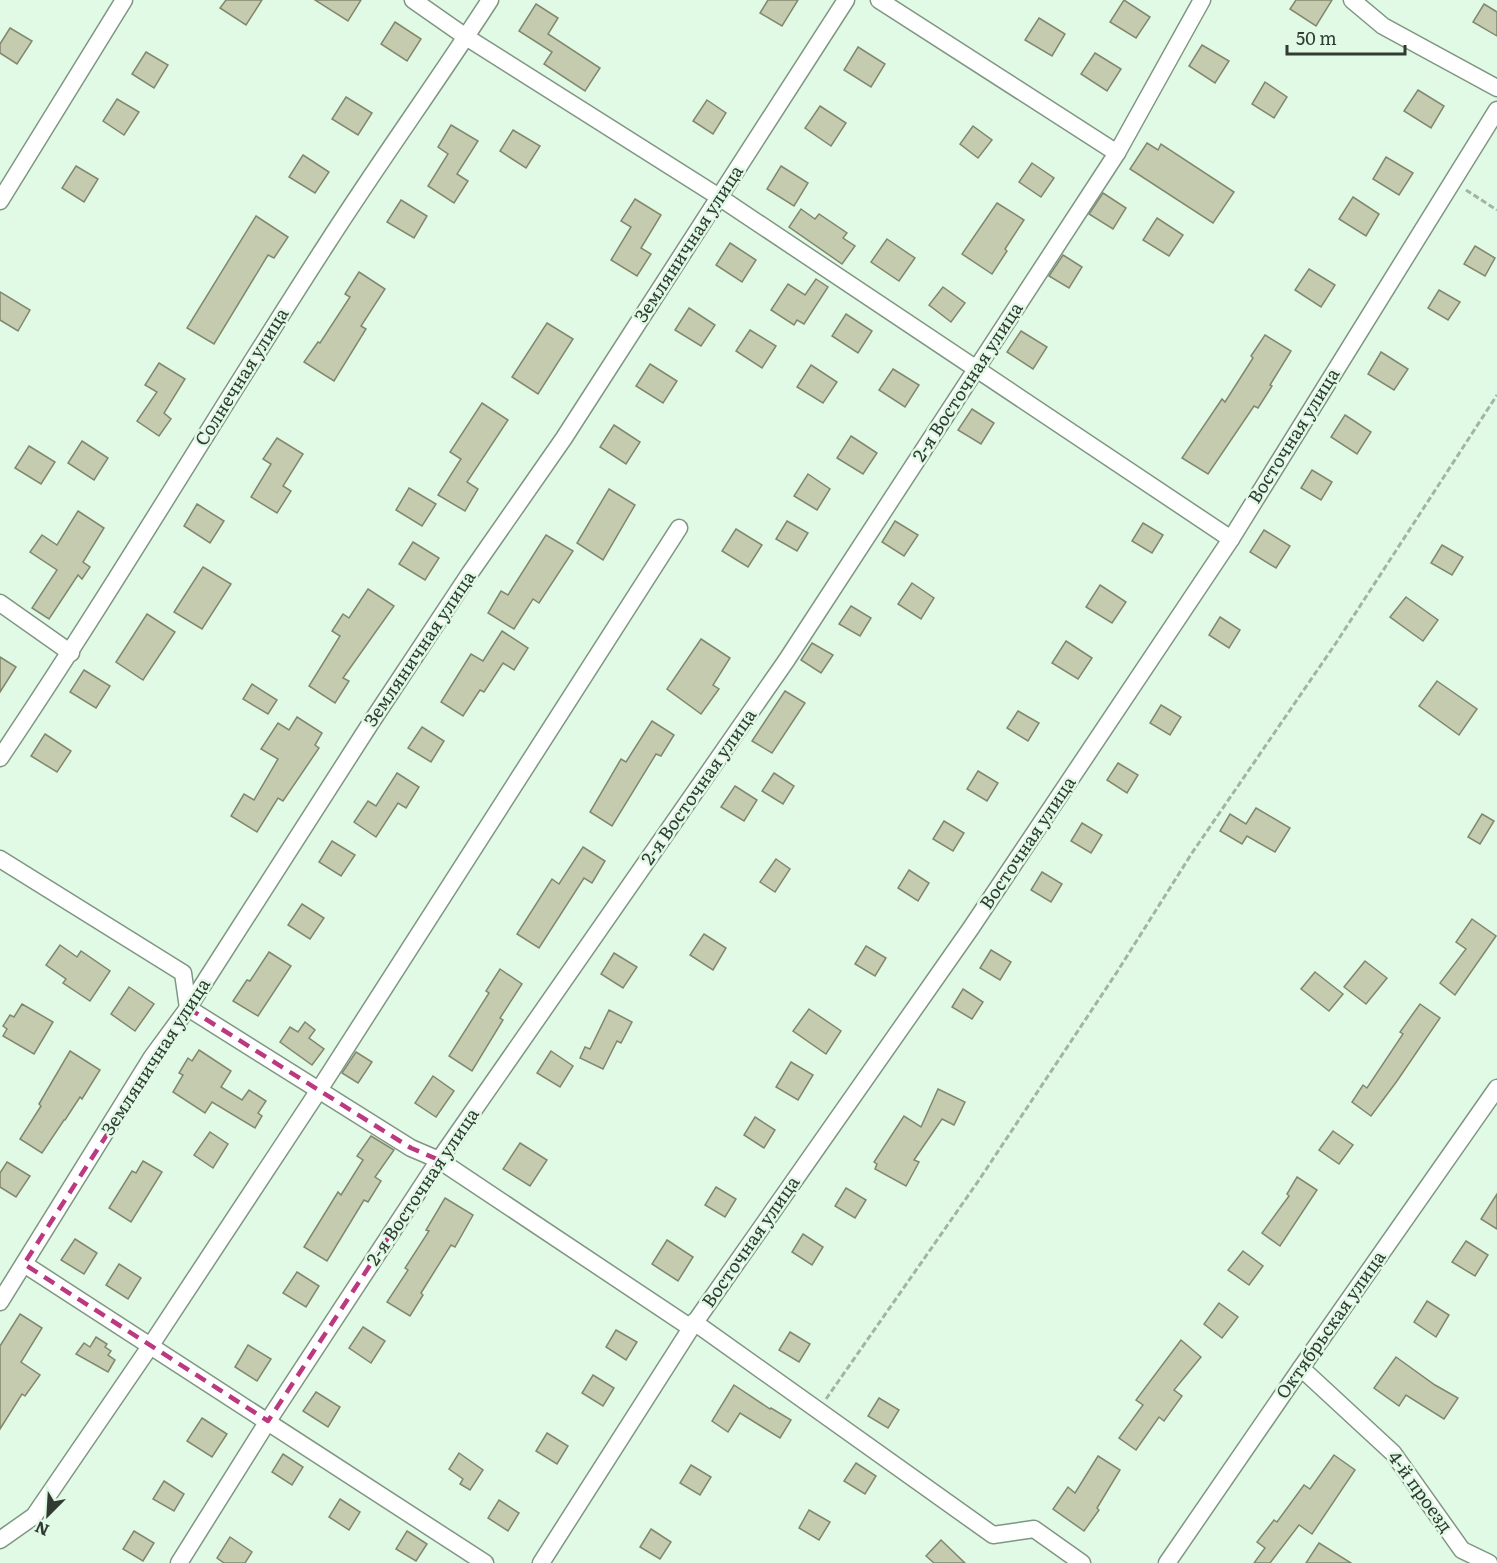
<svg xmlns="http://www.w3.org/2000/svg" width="1497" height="1563" font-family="Literata,serif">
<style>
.building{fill:#c4cbaf;stroke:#82886e;stroke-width:1.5}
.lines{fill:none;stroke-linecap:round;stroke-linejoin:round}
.minor-casing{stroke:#7f9683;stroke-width:19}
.path{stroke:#a1b5a5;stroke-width:3;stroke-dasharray:6 3;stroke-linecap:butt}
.minor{stroke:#fff;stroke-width:16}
.marked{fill:none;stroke:#bb3981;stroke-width:4.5;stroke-dasharray:12 8;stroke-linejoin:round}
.labels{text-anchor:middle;stroke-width:5;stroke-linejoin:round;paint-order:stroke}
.street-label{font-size:18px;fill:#313b33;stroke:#e1fae5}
</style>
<rect width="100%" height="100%" fill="#e1fae5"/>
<g class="building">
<path d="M226,0H262L246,25L220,8Z"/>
<path d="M315,0H361L348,21Z"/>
<path d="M768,0H798L782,26L760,13Z"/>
<path d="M1124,0L1150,17L1136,38L1110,22Z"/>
<path d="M1296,0H1332L1316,26L1290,9Z"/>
<path d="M536,4L558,18L548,34L600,68L585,91L544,64L552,52L519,31Z"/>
<path d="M1484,4L1497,12V36L1473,22Z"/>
<path d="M1039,18L1065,34L1052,56L1025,40Z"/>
<path d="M395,22L421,39L407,61L381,44Z"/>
<path d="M10,28L32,41L17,64L0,53V44Z"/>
<path d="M1202,45L1229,61L1215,83L1189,66Z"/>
<path d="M858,47L885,64L871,87L844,70Z"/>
<path d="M146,52L168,65L154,88L132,74Z"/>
<path d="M1095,53L1121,69L1107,91L1081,74Z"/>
<path d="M1265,82L1287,97L1274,118L1252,104Z"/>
<path d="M1418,90L1444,106L1431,128L1404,111Z"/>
<path d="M346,97L372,113L358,135L332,119Z"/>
<path d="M117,99L139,112L124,135L103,121Z"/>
<path d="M707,100L726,113L713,134L693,121Z"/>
<path d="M820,106L846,123L831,146L805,128Z"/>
<path d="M451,125L478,141L457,174L468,181L454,203L428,186L448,154L438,147Z"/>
<path d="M973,126L992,140L978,158L960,144Z"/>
<path d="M513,130L540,146L526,168L500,151Z"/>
<path d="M1147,143L1158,150L1161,144L1234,192L1213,223L1130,169Z"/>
<path d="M303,155L329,172L315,193L289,177Z"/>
<path d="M1386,157L1413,173L1399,195L1373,179Z"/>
<path d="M1032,163L1054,178L1041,197L1019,182Z"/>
<path d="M76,166L98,179L84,202L62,188Z"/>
<path d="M781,166L808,183L794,206L767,189Z"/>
<path d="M1103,193L1126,208L1113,229L1089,214Z"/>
<path d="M1353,197L1379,214L1366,236L1339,219Z"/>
<path d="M635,199L661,215L641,248L651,254L637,276L611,260L631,227L621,221Z"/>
<path d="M401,200L427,216L414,238L387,222Z"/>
<path d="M997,203L1024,220L1005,249L1007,251L992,274L962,254Z"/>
<path d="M801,209L815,219L819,214L847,233L843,238L855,246L842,264L789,227Z"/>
<path d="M256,216L288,237L274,258L268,255L214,344L187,328Z"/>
<path d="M1157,218L1183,235L1169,256L1143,240Z"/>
<path d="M887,239L915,258L899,281L871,262Z"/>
<path d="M730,243L756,260L742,282L716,265Z"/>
<path d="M1475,246L1495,258L1485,276L1464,264Z"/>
<path d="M1063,255L1082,267L1069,288L1049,276Z"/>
<path d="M1309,269L1335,285L1321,307L1295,290Z"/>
<path d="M359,272L385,289L361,326L366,329L334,381L304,362L318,342L320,343L350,297L345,294Z"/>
<path d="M816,279L828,287L804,324L797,320L794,325L771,310L788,284L805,295Z"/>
<path d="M943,287L965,303L951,322L929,305Z"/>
<path d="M1439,290L1460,302L1448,320L1428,308Z"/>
<path d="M0,292L30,310L18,331L0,320Z"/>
<path d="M689,308L715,325L701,346L675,330Z"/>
<path d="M846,314L872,331L858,353L832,336Z"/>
<path d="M547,323L573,339L538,394L512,377Z"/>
<path d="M750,330L776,346L762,368L736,351Z"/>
<path d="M1021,331L1047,347L1033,369L1007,352Z"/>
<path d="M1265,335L1291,351L1270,385L1272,386L1258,408L1254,406L1208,474L1182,458L1222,399L1225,402L1253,358L1251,356Z"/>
<path d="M1381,352L1408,369L1394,390L1368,374Z"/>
<path d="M159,363L185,379L164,413L171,419L159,436L137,421L157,392L145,385Z"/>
<path d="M650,364L677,381L663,403L636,386Z"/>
<path d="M811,365L837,382L823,403L797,387Z"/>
<path d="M893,369L919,385L905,407L879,390Z"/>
<path d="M482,403L508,420L467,482L478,489L465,511L438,495L461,459L450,452Z"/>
<path d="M972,409L994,423L981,444L958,430Z"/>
<path d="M1345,415L1371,432L1357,454L1331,437Z"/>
<path d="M614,425L640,442L626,464L600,447Z"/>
<path d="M851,436L877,453L863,474L837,458Z"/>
<path d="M277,438L303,454L283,486L291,491L277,513L251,497L271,464L263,459Z"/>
<path d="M82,441L108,458L94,480L68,463Z"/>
<path d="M29,446L55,462L41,484L15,468Z"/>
<path d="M1312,470L1332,482L1321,500L1301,488Z"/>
<path d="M808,474L830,489L817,510L794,496Z"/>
<path d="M409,488L436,504L422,526L396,510Z"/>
<path d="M609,489L635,505L603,560L577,543Z"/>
<path d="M197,504L224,521L210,543L184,526Z"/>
<path d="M78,511L104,528L83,562L90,567L82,579L78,575L49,619L32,608L57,570L30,552L42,535L57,545Z"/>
<path d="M787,521L808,533L797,551L776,539Z"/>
<path d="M895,521L918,535L904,556L882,542Z"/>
<path d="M1143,523L1163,535L1152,553L1132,541Z"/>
<path d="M736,529L762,545L748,567L722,551Z"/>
<path d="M1264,530L1290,546L1276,568L1250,552Z"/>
<path d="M546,535L573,551L539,603L533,599L514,629L488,613L501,591L508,595Z"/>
<path d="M413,542L439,558L425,580L399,564Z"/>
<path d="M1442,545L1463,557L1452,575L1431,563Z"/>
<path d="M203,567L231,584L202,629L174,612Z"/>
<path d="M912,583L934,598L921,619L898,604Z"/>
<path d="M1100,585L1126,602L1112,623L1086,607Z"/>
<path d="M368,589L394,606L343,678L349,681L335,703L309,686L340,636L332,631L343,614L349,618Z"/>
<path d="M1406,597L1438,620L1423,641L1390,617Z"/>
<path d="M851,606L871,618L860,636L839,624Z"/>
<path d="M147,614L175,632L143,680L116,662Z"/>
<path d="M1220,617L1240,630L1229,648L1209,635Z"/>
<path d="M502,631L528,648L514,670L503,663L484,692L480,690L463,716L441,702L471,654L483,661Z"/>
<path d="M701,639L730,658L713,685L719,689L701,714L667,689Z"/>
<path d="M1066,641L1092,658L1078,679L1052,663Z"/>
<path d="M812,643L833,655L821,673L801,660Z"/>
<path d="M0,657L16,667L0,692Z"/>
<path d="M84,670L110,686L96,708L70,692Z"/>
<path d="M1437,681L1477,709L1459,735L1419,706Z"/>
<path d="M252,684L277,700L268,714L243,699Z"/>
<path d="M785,691L805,703L772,753L752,741Z"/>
<path d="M1161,705L1181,717L1170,735L1150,723Z"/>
<path d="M1018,711L1039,723L1028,741L1007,728Z"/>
<path d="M297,717L322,733L315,745L319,748L283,801L278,798L257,832L231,816L244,794L254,800L278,759L261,749L278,723L289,730Z"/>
<path d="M652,721L674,735L661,756L656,754L612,826L590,812L621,759L626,762Z"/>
<path d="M422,727L444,741L431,762L408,748Z"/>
<path d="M45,734L71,751L57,772L31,756Z"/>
<path d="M1118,763L1138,775L1127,793L1107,780Z"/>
<path d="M978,771L998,783L987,801L967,789Z"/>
<path d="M397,773L419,787L406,808L398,803L376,837L354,822L368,801L376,806Z"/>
<path d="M774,773L794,786L783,804L762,791Z"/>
<path d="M735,786L757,800L744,821L721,807Z"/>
<path d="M1256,808L1290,828L1275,852L1247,836L1242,844L1220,831L1230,814L1246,824Z"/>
<path d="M1482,814L1494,821L1480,844L1468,837Z"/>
<path d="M944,821L964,833L953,851L933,839Z"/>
<path d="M1082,823L1102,835L1091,853L1071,841Z"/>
<path d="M332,841L355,855L341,876L319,862Z"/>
<path d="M583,847L605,861L592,883L584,878L539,948L517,934L552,879L559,884Z"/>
<path d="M776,859L790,869L775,892L760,882Z"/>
<path d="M909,870L929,883L918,901L898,888Z"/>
<path d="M1042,872L1062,884L1051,902L1031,890Z"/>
<path d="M302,904L324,918L310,939L288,925Z"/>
<path d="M1472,919L1496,936L1455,995L1440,983L1466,949L1456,942Z"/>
<path d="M704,934L726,948L713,970L690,955Z"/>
<path d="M60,945L77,957L81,951L110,971L90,1001L63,983L66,979L46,965Z"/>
<path d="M866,946L886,958L875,976L855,964Z"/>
<path d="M991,950L1011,962L1000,980L980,968Z"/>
<path d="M269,952L291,966L258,1016L233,1001L247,980L250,981Z"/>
<path d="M614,953L637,967L623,988L601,974Z"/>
<path d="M1365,961L1387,978L1366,1004L1344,987Z"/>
<path d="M500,969L522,984L500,1018L503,1020L472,1071L449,1056L489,993L486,991Z"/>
<path d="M1315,972L1343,994L1329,1011L1301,989Z"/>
<path d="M129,987L154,1004L135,1031L111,1014Z"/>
<path d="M963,989L983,1002L972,1019L952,1007Z"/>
<path d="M22,1004L53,1022L34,1054L3,1036L7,1029L3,1026L10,1015L14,1017Z"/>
<path d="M1420,1004L1440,1018L1397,1081L1371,1116L1352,1102L1363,1085L1367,1088L1403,1034L1400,1032Z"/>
<path d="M809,1009L841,1031L826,1054L793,1031Z"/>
<path d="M609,1010L632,1022L621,1043L617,1041L603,1069L580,1058L585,1047L590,1049Z"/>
<path d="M305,1022L315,1030L309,1038L324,1049L312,1065L280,1042L290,1027L298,1032Z"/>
<path d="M199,1050L231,1071L221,1087L242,1100L249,1090L266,1101L258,1113L262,1116L255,1128L212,1102L205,1113L173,1092L183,1075L179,1073L188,1058L192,1061Z"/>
<path d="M70,1051L100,1070L82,1099L80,1097L65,1120H64L42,1153L20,1139L41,1106L39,1104Z"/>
<path d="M551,1051L573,1066L560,1087L537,1073Z"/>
<path d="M356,1052L372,1062L358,1083L342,1073Z"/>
<path d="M791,1062L813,1075L798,1100L776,1087Z"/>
<path d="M433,1076L454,1091L436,1117L415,1103Z"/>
<path d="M938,1089L965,1102L954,1125L942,1119L914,1160L919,1162L906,1186L875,1169L877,1164L874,1162L904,1116L921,1127Z"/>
<path d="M755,1117L775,1130L764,1148L744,1135Z"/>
<path d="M1333,1131L1353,1145L1339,1164L1319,1150Z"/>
<path d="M210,1132L228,1144L213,1168L194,1155Z"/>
<path d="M371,1136L394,1150L375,1177L381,1181L368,1202L364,1200L327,1261L304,1247L338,1192L341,1195L363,1160L357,1156Z"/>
<path d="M520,1143L547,1160L530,1186L503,1169Z"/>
<path d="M143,1161L162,1172L131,1222L109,1208L132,1171L136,1173Z"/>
<path d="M7,1162L30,1176L16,1197L0,1187V1173Z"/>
<path d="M1297,1177L1317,1190L1280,1246L1262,1233L1289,1196L1287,1194Z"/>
<path d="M716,1187L736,1199L725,1217L705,1205Z"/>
<path d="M846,1188L866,1200L855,1218L835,1206Z"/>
<path d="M1497,1194V1229L1481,1219Z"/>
<path d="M445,1198L473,1215L455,1247L451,1245L421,1293L423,1295L410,1316L387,1302L408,1270L405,1268L429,1231L426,1230Z"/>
<path d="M803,1234L823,1247L812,1265L792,1252Z"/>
<path d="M75,1239L97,1253L84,1274L61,1260Z"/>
<path d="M667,1240L693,1257L678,1281L652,1264Z"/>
<path d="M1466,1241L1488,1255L1475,1276L1452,1262Z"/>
<path d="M1243,1251L1263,1266L1249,1285L1228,1270Z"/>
<path d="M119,1264L141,1278L128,1299L106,1285Z"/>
<path d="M297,1272L319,1286L306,1307L283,1293Z"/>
<path d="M1427,1301L1449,1315L1436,1337L1414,1322Z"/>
<path d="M1219,1303L1238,1317L1222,1338L1204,1324Z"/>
<path d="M20,1314L42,1328L21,1362L40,1375L25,1396L22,1394L0,1429V1346Z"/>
<path d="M363,1327L385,1341L371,1363L349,1348Z"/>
<path d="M616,1330L637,1342L626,1360L606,1347Z"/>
<path d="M790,1332L810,1344L799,1362L779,1350Z"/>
<path d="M96,1337L107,1344L105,1347L111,1351L108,1355L115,1360L108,1372L76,1354L84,1343L90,1347Z"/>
<path d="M1181,1340L1201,1357L1174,1390L1182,1396L1164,1421L1159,1417L1136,1450L1119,1438L1143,1405L1136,1400Z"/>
<path d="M248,1345L271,1359L257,1381L235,1367Z"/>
<path d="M1396,1357L1435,1385L1458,1398L1444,1419L1406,1395L1399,1406L1374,1388Z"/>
<path d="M593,1375L614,1388L603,1406L582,1393Z"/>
<path d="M734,1385L770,1409L771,1408L791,1420L780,1438L740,1413L728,1432L712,1421Z"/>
<path d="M316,1392L340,1407L328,1427L303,1411Z"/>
<path d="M879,1398L899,1410L888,1428L868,1416Z"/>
<path d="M202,1418L227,1434L212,1457L187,1441Z"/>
<path d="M547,1433L568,1446L557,1464L536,1451Z"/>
<path d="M459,1453L483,1470L470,1490L460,1484L463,1479L449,1469Z"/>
<path d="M283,1454L303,1467L292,1485L272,1472Z"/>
<path d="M1334,1455L1355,1470L1312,1534L1299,1525L1270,1563H1254L1265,1548L1257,1542L1274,1520L1277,1522L1304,1485L1310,1489Z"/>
<path d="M1098,1456L1120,1470L1097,1508L1099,1510L1084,1531L1053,1509L1068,1487L1075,1493Z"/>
<path d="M856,1463L876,1476L865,1494L844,1481Z"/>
<path d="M691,1465L711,1477L700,1495L680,1483Z"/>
<path d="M164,1481L184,1494L174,1511L153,1499Z"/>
<path d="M340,1499L360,1512L349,1530L329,1517Z"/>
<path d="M499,1500L519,1513L508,1531L488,1518Z"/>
<path d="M809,1510L830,1522L819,1540L799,1528Z"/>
<path d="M651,1529L671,1542L660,1559L640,1547Z"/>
<path d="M134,1531L154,1543L143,1561L123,1549Z"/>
<path d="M407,1531L427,1544L416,1561L396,1549Z"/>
<path d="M230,1537L252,1552L245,1563H224L217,1558Z"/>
<path d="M941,1540L965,1563H934L926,1556Z"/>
<path d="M1319,1543L1351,1563H1306Z"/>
</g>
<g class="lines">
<defs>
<g id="minor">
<path d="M413,0L466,37L719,197L1231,539"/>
<path d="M879,0L1117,153"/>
<path d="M1352,0L1383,26L1497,88"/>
<path d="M0,201L124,0"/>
<path d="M0,603L71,653"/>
<path d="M0,758C113,590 216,415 326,245C379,162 437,82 490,0"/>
<path d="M0,859L183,973L188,1008L411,1148L439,1160L691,1328"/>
<path d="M24,1264L485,1563"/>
<path d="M0,1302L152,1057L188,1008L372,721L470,573L564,438L846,0"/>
<path d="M694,1322L993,1535L1034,1529L1082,1563"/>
<path d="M1301,1368L1393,1453L1462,1550L1489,1563"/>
<path d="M0,1540L34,1516L151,1345L319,1090L679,528"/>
<path d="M179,1563L268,1421L439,1160L786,661L1117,153L1202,0"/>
<path d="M541,1563L691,1328L971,928L1231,539L1497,110"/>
<path d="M1167,1563L1301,1368L1497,1088"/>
</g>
</defs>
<use href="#minor" class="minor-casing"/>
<g class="path">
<path d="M1466,190L1497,210"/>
<path d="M826,1399L979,1180L1117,972L1192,853L1336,643L1497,395"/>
</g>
<use href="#minor" class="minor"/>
</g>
<path class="marked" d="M188,1008L411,1148L439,1160L268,1421L24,1264Z"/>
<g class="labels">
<g class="street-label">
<text transform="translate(689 244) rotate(-57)" y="6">Земляничная улица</text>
<text transform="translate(242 377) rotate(-58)" y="6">Солнечная улица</text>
<text transform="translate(968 382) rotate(-57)" y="6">2-я Восточная улица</text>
<text transform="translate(1294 436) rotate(-58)" y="6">Восточная улица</text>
<text transform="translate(420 649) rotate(-56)" y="6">Земляничная улица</text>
<text transform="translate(699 787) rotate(-55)" y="6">2-я Восточная улица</text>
<text transform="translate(1028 843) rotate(-56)" y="6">Восточная улица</text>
<text transform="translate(156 1057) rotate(-57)" y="6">Земляничная улица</text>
<text transform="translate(423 1187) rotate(-56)" y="6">2-я Восточная улица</text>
<text transform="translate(751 1242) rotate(-55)" y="6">Восточная улица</text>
<text transform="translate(1331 1325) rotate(-55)" y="6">Октябрьская улица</text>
<text transform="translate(1420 1492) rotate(54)" y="6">4-й проезд</text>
</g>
</g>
<g transform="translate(48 1515) rotate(204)" stroke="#e1fae5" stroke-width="4.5" paint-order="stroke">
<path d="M0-4.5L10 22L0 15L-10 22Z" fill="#313b33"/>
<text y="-9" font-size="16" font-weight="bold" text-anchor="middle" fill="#313b33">N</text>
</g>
<path d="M1287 45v9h118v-9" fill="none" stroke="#313b33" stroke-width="3"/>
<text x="1296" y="45" font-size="18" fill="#313b33" stroke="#e1fae5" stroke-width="4.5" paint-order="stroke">50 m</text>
</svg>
